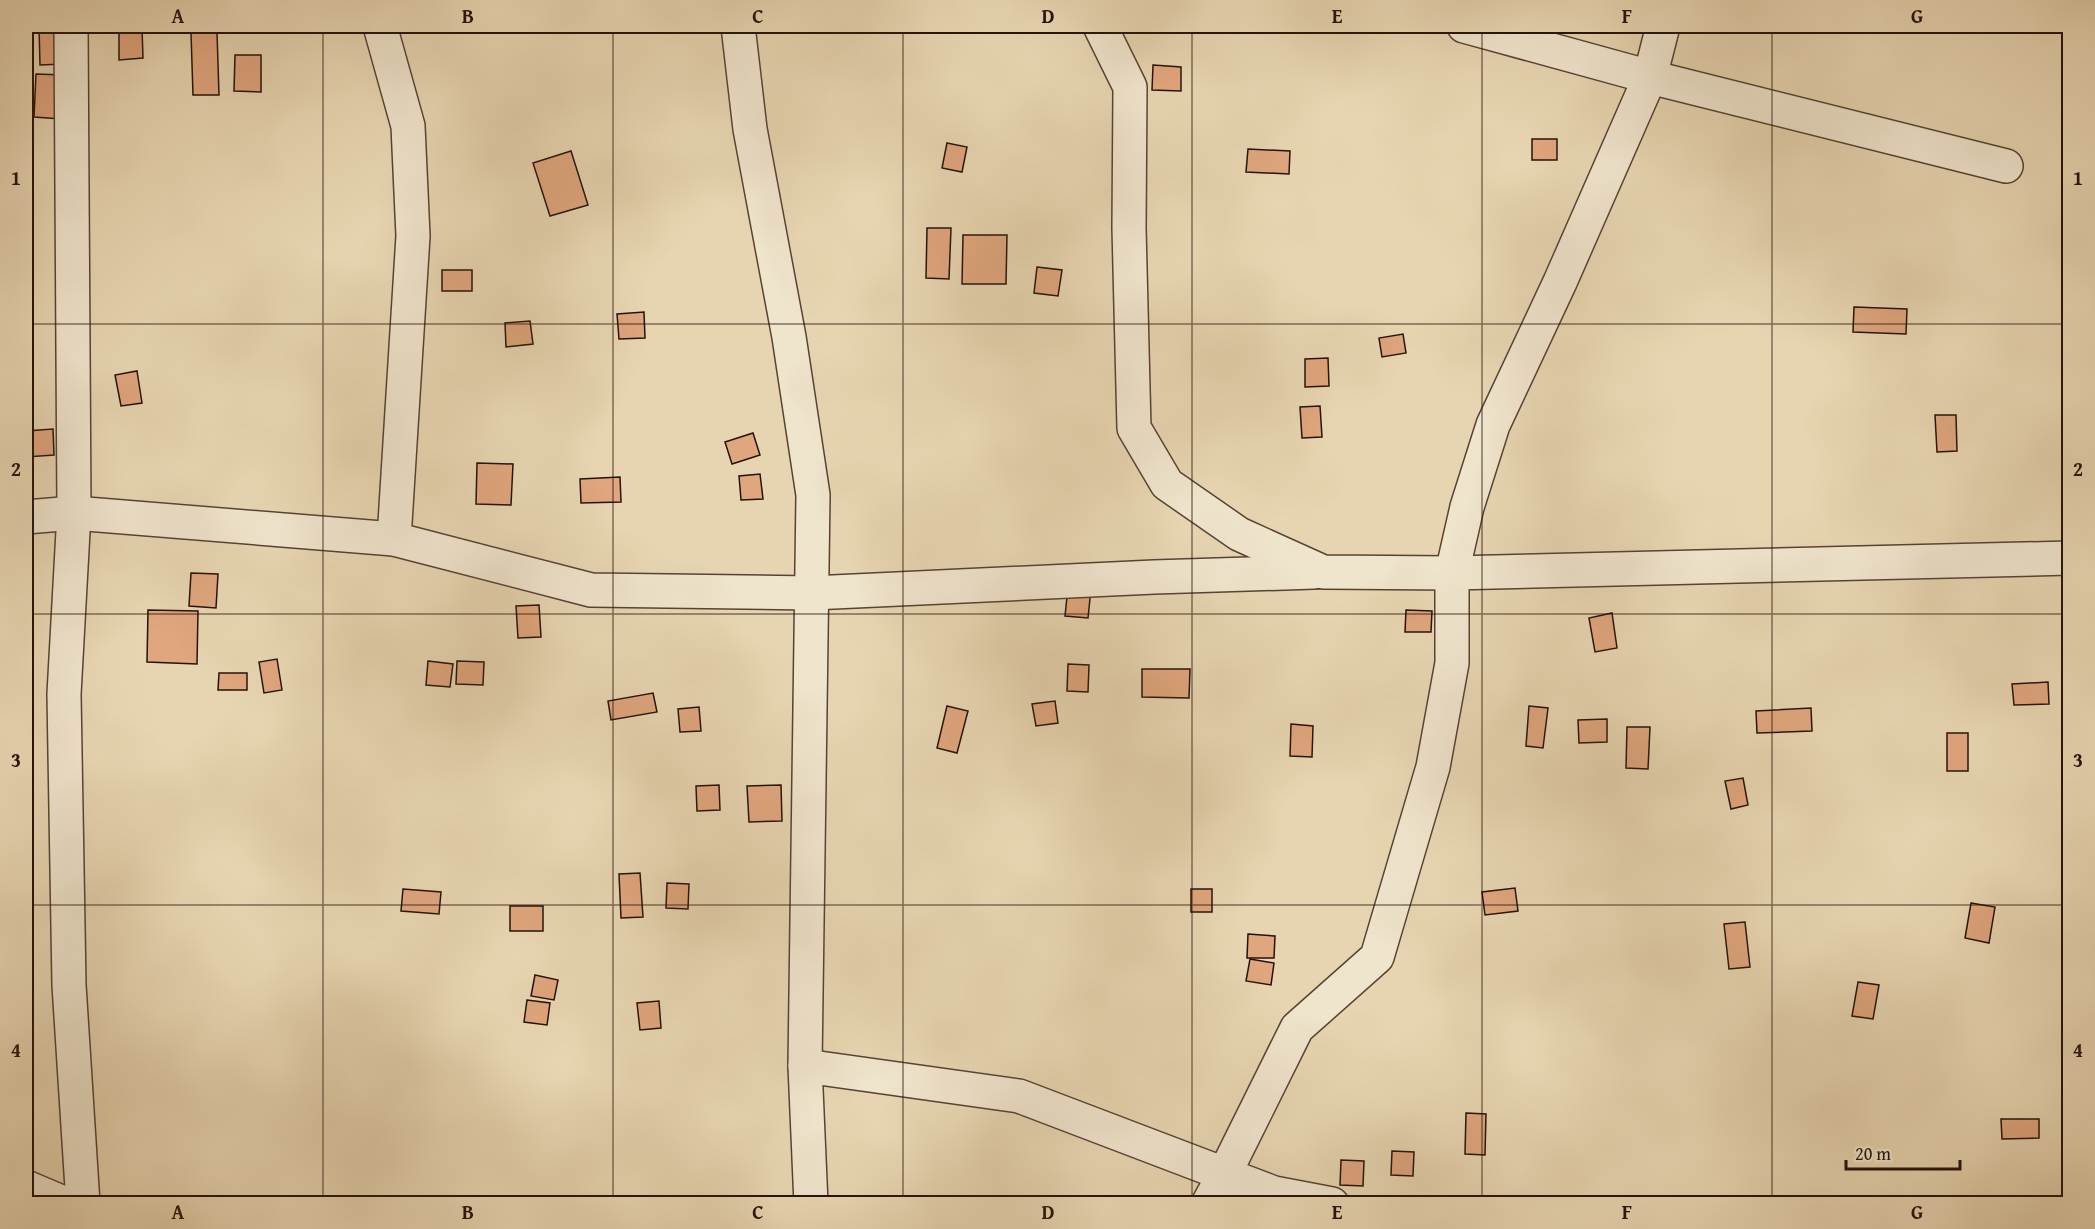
<svg xmlns="http://www.w3.org/2000/svg" width="2095" height="1229" font-family="'Gentium Book Plus',serif">
<style>
.building{fill:#e0a67e;stroke:#25120b;stroke-width:1.5}
.lines{fill:none;stroke-linecap:round;stroke-linejoin:round}
.minor-casing{stroke:#564334;stroke-width:36}
.minor{stroke:#efe4cc;stroke-width:33}
.grid{fill:none;stroke:#25120b;stroke-width:1.5;stroke-opacity:0.55}
.neatline{fill:none;stroke:#25120b;stroke-width:2}
.grid-label{font-size:20px;text-anchor:middle;font-weight:bold;fill:#25120b}
</style>
<rect width="100%" height="100%" fill="#e7d5b1"/>
<filter id="stains"><feTurbulence type="fractalNoise" baseFrequency=".00333" numOctaves="4"/><feColorMatrix values="0 0 0 0 .2 0 0 0 0 .09 0 0 0 0 .02 0 0 0 .5 -.17"/></filter>
<radialGradient id="worn" r=".72"><stop offset=".6" stop-color="#630" stop-opacity="0"/><stop offset="1" stop-color="#630" stop-opacity=".3"/></radialGradient>
<g class="building">
<path d="M39,26H62L63,64L40,65Z"/>
<path d="M142,28L143,58L119,60V29Z"/>
<path d="M217,32L219,95H193L191,33Z"/>
<path d="M235,55H261V92L234,91Z"/>
<path d="M1153,65L1181,67V91L1152,90Z"/>
<path d="M36,74L64,75L61,119L34,117Z"/>
<rect x="1532" y="139" width="25" height="21"/>
<path d="M947,143L967,147L962,172L942,168Z"/>
<path d="M1248,149L1290,151L1289,174L1246,172Z"/>
<path d="M571,151L588,205L550,216L533,163Z"/>
<path d="M927,228H951L949,279L926,278Z"/>
<path d="M963,235H1007L1006,284H962Z"/>
<path d="M1037,267L1062,270L1058,296L1034,293Z"/>
<rect x="442" y="270" width="30" height="21"/>
<path d="M1854,307L1907,309L1906,334L1853,332Z"/>
<path d="M644,312L645,338L619,339L617,314Z"/>
<path d="M530,321L533,344L506,347L505,323Z"/>
<path d="M1403,334L1406,353L1382,357L1379,338Z"/>
<path d="M1328,358L1329,386L1305,387V359Z"/>
<path d="M137,371L142,403L121,406L115,375Z"/>
<path d="M1320,406L1322,437L1302,438L1300,407Z"/>
<path d="M1935,415H1956L1957,451L1937,452Z"/>
<path d="M53,429L54,455L26,457V431Z"/>
<path d="M753,433L760,455L732,464L725,442Z"/>
<path d="M477,463L513,464L511,505L476,504Z"/>
<path d="M760,474L763,499L741,500L739,476Z"/>
<path d="M620,477L621,502L581,503L580,479Z"/>
<path d="M191,573L218,574L216,608L189,606Z"/>
<path d="M1068,587L1091,589L1088,618L1065,616Z"/>
<path d="M539,605L541,637L518,638L516,606Z"/>
<path d="M148,610L198,611L197,664L147,662Z"/>
<path d="M1406,610L1432,611L1431,632H1405Z"/>
<path d="M1612,613L1617,648L1595,652L1589,618Z"/>
<path d="M277,659L282,690L264,693L259,662Z"/>
<path d="M428,661L453,664L450,687L426,685Z"/>
<path d="M457,661L484,662L483,685L456,684Z"/>
<path d="M1068,664L1089,665L1088,692L1067,691Z"/>
<path d="M1142,669H1190L1189,698L1142,697Z"/>
<path d="M219,673H247V690H218Z"/>
<path d="M2048,682L2049,704L2014,705L2012,684Z"/>
<path d="M653,693L657,712L611,720L608,701Z"/>
<path d="M1055,701L1058,723L1036,726L1032,704Z"/>
<path d="M947,706L968,711L957,753L937,748Z"/>
<path d="M1529,706L1548,708L1543,748L1526,746Z"/>
<path d="M699,707L701,731L680,732L678,709Z"/>
<path d="M1811,708L1812,731L1757,733L1756,711Z"/>
<path d="M1607,719V742L1579,743L1578,720Z"/>
<path d="M1291,724L1313,726L1312,757L1290,756Z"/>
<path d="M1627,727H1650L1648,769L1626,768Z"/>
<rect x="1947" y="733" width="21" height="38"/>
<path d="M1743,778L1748,805L1731,809L1725,781Z"/>
<path d="M719,785L720,810L697,811L696,786Z"/>
<path d="M781,785L782,821L749,822L747,786Z"/>
<path d="M640,873L643,917L621,918L619,874Z"/>
<path d="M667,883L689,884L688,909L666,908Z"/>
<path d="M1515,888L1518,911L1485,915L1482,892Z"/>
<path d="M403,889L441,892L439,914L401,911Z"/>
<rect x="1191" y="889" width="21" height="23"/>
<path d="M1971,903L1995,907L1989,943L1965,938Z"/>
<rect x="510" y="906" width="33" height="25"/>
<path d="M1745,922L1750,967L1729,969L1724,924Z"/>
<path d="M1248,934L1275,936L1274,958H1247Z"/>
<path d="M1250,959L1274,963L1271,985L1246,981Z"/>
<path d="M535,975L558,980L554,1000L531,996Z"/>
<path d="M1858,982L1879,985L1873,1019L1852,1016Z"/>
<path d="M527,1000L550,1003L547,1025L524,1022Z"/>
<path d="M659,1001L661,1028L640,1030L637,1003Z"/>
<path d="M1466,1113L1486,1114L1485,1155L1465,1154Z"/>
<path d="M2001,1119H2039V1138L2002,1139Z"/>
<path d="M1392,1151L1414,1152L1413,1176L1391,1175Z"/>
<path d="M1341,1160L1364,1161L1363,1186L1340,1185Z"/>
</g>
<g class="lines">
<defs>
<g id="minor">
<path d="M71,26L74,513L64,694L69,985L83,1204"/>
<path d="M380,26L408,126L413,236L394,539"/>
<path d="M738,26L750,129L789,337L813,495L805,1066L811,1204"/>
<path d="M1100,26L1130,87L1129,228L1134,428L1167,484L1239,534L1323,572L1452,573L2070,558"/>
<path d="M1464,26L1650,77L2006,166"/>
<path d="M26,517L74,513L394,539L591,590L812,593L1154,577L1314,572"/>
<path d="M805,1066L1019,1096L1274,1193L1332,1204"/>
<path d="M26,1187L66,1204"/>
<path d="M1208,1204L1225,1173L1297,1028L1377,957L1433,767L1452,663V573L1467,507L1493,425L1560,282L1650,77L1663,26"/>
</g>
</defs>
<use href="#minor" class="minor-casing"/>
<use href="#minor" class="minor"/>
</g>
<path class="grid" d="M323,26V1204M613,26V1204M903,26V1204M1192,26V1204M1482,26V1204M1772,26V1204M26,324H2070M26,614H2070M26,905H2070"/>
<rect width="2095" height="1229" fill="none" stroke="#e7d5b1" stroke-width="66"/>
<path d="M1846 1160v9h114v-9" fill="none" stroke="#25120b" stroke-width="3"/>
<text x="1855" y="1160" font-size="18" fill="#25120b" stroke="#efe4cc" stroke-width="4.5" paint-order="stroke">20 m</text>
<rect x="33" y="33" width="2029" height="1163" class="neatline"/>
<g class="grid-label">
<text x="178" y="23">A</text>
<text x="468" y="23">B</text>
<text x="758" y="23">C</text>
<text x="1048" y="23">D</text>
<text x="1337" y="23">E</text>
<text x="1627" y="23">F</text>
<text x="1917" y="23">G</text>
<text x="16" y="185">1</text>
<text x="2078" y="185">1</text>
<text x="16" y="476">2</text>
<text x="2078" y="476">2</text>
<text x="16" y="767">3</text>
<text x="2078" y="767">3</text>
<text x="16" y="1057">4</text>
<text x="2078" y="1057">4</text>
<text x="178" y="1219">A</text>
<text x="468" y="1219">B</text>
<text x="758" y="1219">C</text>
<text x="1048" y="1219">D</text>
<text x="1337" y="1219">E</text>
<text x="1627" y="1219">F</text>
<text x="1917" y="1219">G</text>
</g>
<rect width="100%" height="100%" filter="url(#stains)"/>
<rect width="100%" height="100%" fill="url(#worn)"/>
</svg>
